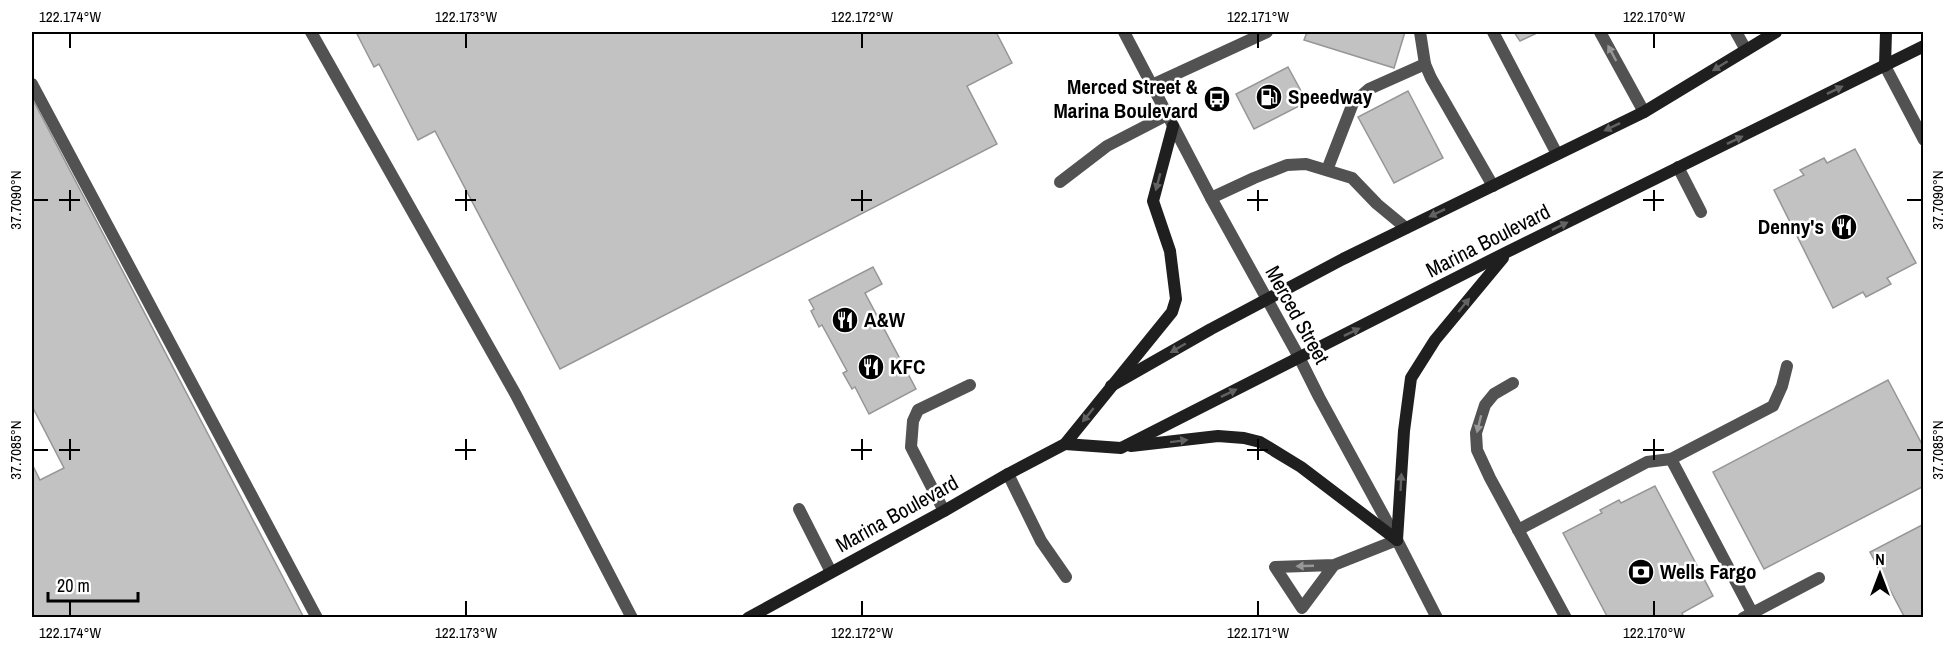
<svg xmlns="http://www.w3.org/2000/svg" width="1955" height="649" font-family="'Archivo Narrow',sans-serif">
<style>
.building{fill:#c2c2c2;stroke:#969696;stroke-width:1.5}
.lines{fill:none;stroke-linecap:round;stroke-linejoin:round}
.service{stroke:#525252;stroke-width:12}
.minor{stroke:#525252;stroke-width:12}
.tertiary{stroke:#525252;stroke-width:12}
.secondary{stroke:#1f1f1f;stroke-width:12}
.oneway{fill:#979797}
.oneway2{fill:#626262}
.ticks{fill:none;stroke:#000;stroke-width:2}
.labels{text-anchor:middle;stroke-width:5;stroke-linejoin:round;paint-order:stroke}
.poi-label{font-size:21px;font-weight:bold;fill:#000;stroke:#fff;text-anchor:start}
.street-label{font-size:21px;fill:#000;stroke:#fff}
.neatline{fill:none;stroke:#000;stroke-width:2}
.ticks-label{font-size:15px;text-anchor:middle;fill:#000}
</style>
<rect width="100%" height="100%" fill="#fff"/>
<g class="building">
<path d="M356,32H996L1012,63L967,86L997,144L560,369L435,131L418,140L379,64L374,67Z"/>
<path d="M1307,32H1405L1394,68L1304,40Z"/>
<path d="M1514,32H1539L1520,41Z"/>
<path d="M1288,67L1307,102L1254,129L1236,94Z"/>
<path d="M1408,91L1443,158L1394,183L1358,117Z"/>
<path d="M32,98L287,585L304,618H32V464L40,480L64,468L32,406Z"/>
<path d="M1855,149L1916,263L1887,278L1891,284L1866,297L1863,292L1833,308L1774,190L1804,175L1800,170L1824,158L1827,163Z"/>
<path d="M873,267L882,284L865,293L916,389L869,414L855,387L852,389L843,373L847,371L822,325L819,327L811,311L814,309L809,300Z"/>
<path d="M1888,380L1924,448V486L1764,569L1713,472Z"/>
<path d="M1655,486L1713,596L1682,613L1684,618H1608L1563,533L1602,513L1600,510L1619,500L1621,503Z"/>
<path d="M1924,524V618H1905L1870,552Z"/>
</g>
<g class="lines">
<g class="service">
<path d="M311,32L516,395L632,618"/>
<path d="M1420,32L1425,64L1431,78L1493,186"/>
<path d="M1493,32L1557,154"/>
<path d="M1600,32L1644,112"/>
<path d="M1736,32L1746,50"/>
<path d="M32,84L317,618"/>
<path d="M1152,85L1267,32"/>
<path d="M1678,167L1701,212"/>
<path d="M1327,170L1353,103L1369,89L1425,64"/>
<path d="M1060,182L1107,146L1167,115"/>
<path d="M1211,198L1254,178L1287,165L1306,164L1352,178L1377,204L1406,228"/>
<path d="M1513,383L1494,394L1485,405L1476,433L1477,450L1490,478L1566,618"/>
<path d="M1671,459L1755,618"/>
<path d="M1008,474L1041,541L1066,577"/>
<path d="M799,509L831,572"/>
<path d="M944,511L911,447L913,421L918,410L970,385"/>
<path d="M1518,530L1647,462L1671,459L1773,406L1782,386L1787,366"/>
<path d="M1334,565L1302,608L1275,567L1334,565L1397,540"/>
<path d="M1743,618L1819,578"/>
</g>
<path class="minor" d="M1885,66L1924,140"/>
<path class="tertiary" d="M1124,32L1211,198L1299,357L1319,397L1397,540L1437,618"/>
<g class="secondary">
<path d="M1885,66L1886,32"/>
<path d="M1111,386L1211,329L1343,259L1644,112L1776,32"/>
<path d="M1065,444L1121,448L1507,252L1924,46"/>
<path d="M1131,446L1218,436L1244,438L1260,442L1301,467L1397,540"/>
<path d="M1397,540L1404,431L1411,378L1435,340L1503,258"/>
<path d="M748,618L944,511L1008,474L1065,444L1172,312L1176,299L1170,251L1153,201L1173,126"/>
</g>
</g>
<defs><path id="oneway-solid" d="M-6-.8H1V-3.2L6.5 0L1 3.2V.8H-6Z" transform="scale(1.5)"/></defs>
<g class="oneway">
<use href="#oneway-solid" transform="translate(1612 53) rotate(-118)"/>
<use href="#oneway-solid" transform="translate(1479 424) rotate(104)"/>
<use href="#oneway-solid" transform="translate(1305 566) rotate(178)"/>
</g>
<g class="oneway2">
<use href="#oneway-solid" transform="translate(1720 66) rotate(148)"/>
<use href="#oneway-solid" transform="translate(1835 90) rotate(-26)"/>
<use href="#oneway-solid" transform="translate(1612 127) rotate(154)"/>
<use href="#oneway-solid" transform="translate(1735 140) rotate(-26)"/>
<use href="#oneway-solid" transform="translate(1158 182) rotate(105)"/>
<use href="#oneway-solid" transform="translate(1437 213) rotate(154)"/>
<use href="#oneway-solid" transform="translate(1560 226) rotate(-26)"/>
<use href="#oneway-solid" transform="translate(1464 305) rotate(-51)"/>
<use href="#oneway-solid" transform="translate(1352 332) rotate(-26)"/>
<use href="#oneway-solid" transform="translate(1178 348) rotate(150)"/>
<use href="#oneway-solid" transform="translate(1229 393) rotate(-26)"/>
<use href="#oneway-solid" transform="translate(1088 415) rotate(129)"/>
<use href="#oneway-solid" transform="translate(1179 441) rotate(-7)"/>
<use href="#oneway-solid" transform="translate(1401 482) rotate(-87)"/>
</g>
<path class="ticks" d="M70,33V48M466,33V48M862,33V48M1258,33V48M1654,33V48M70,190V211M466,190V211M862,190V211M1258,190V211M1654,190V211M33,200H48M59,200H80M455,200H476M851,200H872M1247,200H1268M1643,200H1664M1907,200H1922M70,439V460M466,439V460M862,439V460M1258,439V460M1654,439V460M33,450H48M59,450H80M455,450H476M851,450H872M1247,450H1268M1643,450H1664M1907,450H1922M70,601V616M466,601V616M862,601V616M1258,601V616M1654,601V616"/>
<defs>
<symbol id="fuel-disc" viewBox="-11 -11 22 22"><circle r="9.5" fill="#000" stroke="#fff"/><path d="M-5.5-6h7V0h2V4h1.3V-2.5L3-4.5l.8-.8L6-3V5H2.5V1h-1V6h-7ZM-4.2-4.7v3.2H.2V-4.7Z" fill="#fff"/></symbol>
<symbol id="bus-disc" viewBox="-11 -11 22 22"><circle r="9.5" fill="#000" stroke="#fff"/><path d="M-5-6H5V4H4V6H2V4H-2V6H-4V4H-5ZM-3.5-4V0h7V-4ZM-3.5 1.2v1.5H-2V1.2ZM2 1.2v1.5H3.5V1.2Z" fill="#fff"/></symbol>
<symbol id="restaurant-disc" viewBox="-11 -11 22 22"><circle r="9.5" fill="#000" stroke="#fff"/><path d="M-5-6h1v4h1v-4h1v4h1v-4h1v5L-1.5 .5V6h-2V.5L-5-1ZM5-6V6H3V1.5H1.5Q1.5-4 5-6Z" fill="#fff"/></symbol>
<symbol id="bank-disc" viewBox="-11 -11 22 22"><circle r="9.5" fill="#000" stroke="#fff"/><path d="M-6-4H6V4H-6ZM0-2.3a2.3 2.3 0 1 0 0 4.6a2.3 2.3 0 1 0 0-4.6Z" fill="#fff"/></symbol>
</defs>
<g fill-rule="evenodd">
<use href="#fuel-disc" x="1254" y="82" width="30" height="30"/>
<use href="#bus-disc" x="1202" y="84" width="30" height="30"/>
<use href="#restaurant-disc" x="1829" y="212" width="30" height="30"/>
<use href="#restaurant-disc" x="830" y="305" width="30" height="30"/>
<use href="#restaurant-disc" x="856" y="352" width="30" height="30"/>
<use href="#bank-disc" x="1626" y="557" width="30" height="30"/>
</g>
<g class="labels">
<g class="poi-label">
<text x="1198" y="94" text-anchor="end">Merced Street &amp;<tspan x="1198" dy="24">Marina Boulevard</tspan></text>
<text x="1288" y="104">Speedway</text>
<text x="1824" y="234" text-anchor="end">Denny's</text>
<text x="864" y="327">A&amp;W</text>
<text x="890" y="374">KFC</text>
<text x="1660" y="579">Wells Fargo</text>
</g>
<g class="street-label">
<text transform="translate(1488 241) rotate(-27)" y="7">Marina Boulevard</text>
<text transform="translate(1297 315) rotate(61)" y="7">Merced Street</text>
<text transform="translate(897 514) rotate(-29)" y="7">Marina Boulevard</text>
</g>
</g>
<rect width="1955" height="649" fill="none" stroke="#ffffff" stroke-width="66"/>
<g transform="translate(1880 574)" stroke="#ffffff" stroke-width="4.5" paint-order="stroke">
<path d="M0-4.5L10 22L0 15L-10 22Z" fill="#000000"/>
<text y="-9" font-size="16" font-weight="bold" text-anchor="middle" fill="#000000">N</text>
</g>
<path d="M48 592v9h90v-9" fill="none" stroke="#000000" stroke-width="3"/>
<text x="57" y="592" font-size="18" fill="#000000" stroke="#ffffff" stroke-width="4.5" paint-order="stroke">20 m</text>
<rect x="33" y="33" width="1889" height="583" class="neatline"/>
<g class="ticks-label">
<text x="70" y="22">122.174°W</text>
<text x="466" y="22">122.173°W</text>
<text x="862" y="22">122.172°W</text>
<text x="1258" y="22">122.171°W</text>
<text x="1654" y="22">122.170°W</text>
<text transform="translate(16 200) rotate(-90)" y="5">37.7090°N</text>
<text transform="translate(1938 200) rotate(-90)" y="5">37.7090°N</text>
<text transform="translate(16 450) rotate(-90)" y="5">37.7085°N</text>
<text transform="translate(1938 450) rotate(-90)" y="5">37.7085°N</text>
<text x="70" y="638">122.174°W</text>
<text x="466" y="638">122.173°W</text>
<text x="862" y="638">122.172°W</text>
<text x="1258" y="638">122.171°W</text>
<text x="1654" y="638">122.170°W</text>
</g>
</svg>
